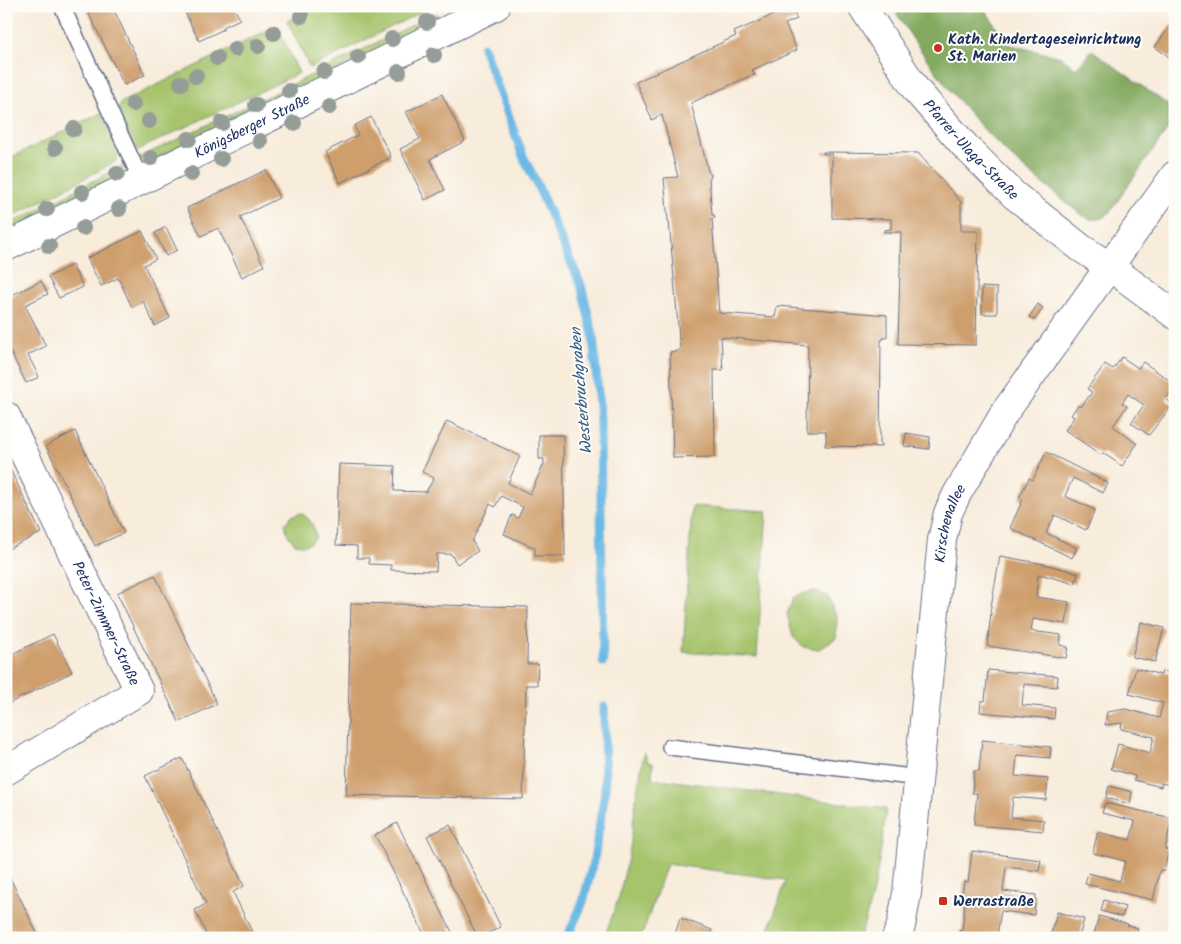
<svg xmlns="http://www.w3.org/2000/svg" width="1181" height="944" font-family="Kalam,sans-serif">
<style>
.green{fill:#a5c46c;stroke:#607a65}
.forest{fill:#84aa60;stroke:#506c5f}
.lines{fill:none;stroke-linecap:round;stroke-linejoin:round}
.stream{stroke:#6ab9e5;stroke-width:9}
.building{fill:#ce9e6c}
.service-casing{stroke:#68718a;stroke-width:18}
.minor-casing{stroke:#68718a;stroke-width:30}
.service{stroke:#fff;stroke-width:15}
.minor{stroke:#fff;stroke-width:28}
.tree{fill:#959d98}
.poi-dot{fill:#c8321e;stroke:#fdfcf7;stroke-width:2}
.labels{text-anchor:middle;stroke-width:4;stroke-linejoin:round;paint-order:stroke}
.poi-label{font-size:15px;font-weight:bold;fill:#1b2f5e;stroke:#fdfcf7;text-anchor:start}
.street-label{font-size:15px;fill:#1b2f5e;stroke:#fdfcf7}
.water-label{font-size:16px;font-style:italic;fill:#335886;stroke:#fdfcf7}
</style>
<rect width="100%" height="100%" fill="#fdfcf7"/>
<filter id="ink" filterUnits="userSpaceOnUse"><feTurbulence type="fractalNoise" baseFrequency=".02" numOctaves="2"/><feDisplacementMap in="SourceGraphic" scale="10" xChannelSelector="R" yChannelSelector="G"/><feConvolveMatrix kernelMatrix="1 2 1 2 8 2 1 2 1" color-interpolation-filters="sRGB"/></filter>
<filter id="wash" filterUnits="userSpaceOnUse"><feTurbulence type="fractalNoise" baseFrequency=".0096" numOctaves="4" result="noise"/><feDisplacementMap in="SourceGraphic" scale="20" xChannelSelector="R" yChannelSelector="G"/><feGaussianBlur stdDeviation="1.12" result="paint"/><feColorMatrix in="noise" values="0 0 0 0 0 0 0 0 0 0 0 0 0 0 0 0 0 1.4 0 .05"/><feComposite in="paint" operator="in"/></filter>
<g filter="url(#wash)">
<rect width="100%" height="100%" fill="#f8ecdb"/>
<g class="green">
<path d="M316,6H433L310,68L287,21Z"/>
<path d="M435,14L439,16L441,19L151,161L142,160L138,158L285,88Z"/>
<path d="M277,26L299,73L138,150L135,149L118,113L119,107L122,102Z"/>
<path d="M101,113L119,151L118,158L115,162L6,220V160Z"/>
<path d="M124,165L122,171L118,177L6,233V226Z"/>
<path d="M692,506L767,511L757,657L683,652Z"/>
<path d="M301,513C311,519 314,526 316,537C308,546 306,546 295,544L288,535L285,524L291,516Z"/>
<path d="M816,591L827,596L837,617L836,638L819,649L803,647L793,637L787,614L793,598L804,593Z"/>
<path d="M644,752L649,763H653L652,778L886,809C881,853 875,896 859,938H766L786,880L667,864L641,938H604L619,897L630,849L636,799Z"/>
</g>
<path class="forest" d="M892,6H983L1007,44L1061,57L1076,69L1092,50L1175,110V119L1109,213C1103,219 1097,220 1089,219C1076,212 1064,201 1053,192C985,140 936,78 892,6Z"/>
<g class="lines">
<g class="stream">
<path d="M483,47L523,156L536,182L581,285L593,334L600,419L603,662"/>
<path d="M567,938L583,902L594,859L605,792L604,707"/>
</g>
</g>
<g id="blocks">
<g class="building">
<path d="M85,6H112L145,75L124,85Z"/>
<path d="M182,6H233L240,19L223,27L224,29L199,41Z"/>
<path d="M778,6H791L797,19L785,24L797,50L752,70L755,75H752L691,103L709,174H711V177H709L712,215H714L715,218H712L719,313L775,317L777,306L887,315V338H883V340H881L880,445H881V447L825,446V444L826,443V431H807L808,345L721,337L723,370H714L715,457L673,458L670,352L678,351V350L680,349L669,221H668L664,178L678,177L662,115L652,120L636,82L736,36L734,32L780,12Z"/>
<path d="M1175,19V61L1155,47Z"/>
<path d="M442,94L465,141L430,159L445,190L425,200L400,149L420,139L406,112Z"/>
<path d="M371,117L391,157L340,183L325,152L358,135L354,126Z"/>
<path d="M823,152L918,153L961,202V231H978L976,345L898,344L901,232H884V230L891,229V219L832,218V154H823Z"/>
<path d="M266,170L279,198L240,217L264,266L242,277L218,228L201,236L187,208Z"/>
<path d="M166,227L177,250L166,256L155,233Z"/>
<path d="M142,231L156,259L144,265L170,318L155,326L143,301L132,307L118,278L101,286L87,258Z"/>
<path d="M72,265L83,287L59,298L48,277Z"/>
<path d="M41,281L48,294L25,305L46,346L28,355L39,377L26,383L6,343V298Z"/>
<path d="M982,287L997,288V314H982Z"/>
<path d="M1038,304L1043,308L1035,320L1029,317Z"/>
<path d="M1122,357L1138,368L1143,362L1175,384V387L1166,399L1173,404L1149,435L1131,423L1144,405L1128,394L1122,403L1127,406L1113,426L1137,444L1122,466L1103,453L1101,455L1065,430L1074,417L1071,415L1078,405L1081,407L1092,392L1087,389L1105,364L1113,369Z"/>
<path d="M447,421L520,456L508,483L530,494L544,464V459H539V435H563L565,556H535V548L504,534L512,515L518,518L523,507L501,496L495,507L490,504L472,541L478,551L457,564L451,554H437L436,571L391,570V565L369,564V558H357V546L336,545L339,464L395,466L394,491L426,492L434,478L422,472Z"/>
<path d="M75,431L124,533L95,546L46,446Z"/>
<path d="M906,433L930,437L929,449L904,446Z"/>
<path d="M1046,452L1108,483L1103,493L1073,478L1065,496L1095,510L1086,530L1055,515L1046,533L1077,548L1072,558L1010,528L1023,499L1019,498L1029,478L1033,480Z"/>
<path d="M6,461L41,533L6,550Z"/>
<path d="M1000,556L1044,564L1078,573L1075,584L1043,575H1038L1036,597L1069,602L1066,624L1033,619L1031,631L1061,635L1060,645L1068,647L1066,658L987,646L991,613L990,612Z"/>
<path d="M155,575L217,704L179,722L117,593Z"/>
<path d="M351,603L528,607L527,664H538L537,685H526L523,799L346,795Z"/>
<path d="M1141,622L1164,628L1155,662L1132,657Z"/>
<path d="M53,634L72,672L6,705V657Z"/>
<path d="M1136,668L1161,675L1162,671L1175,674V786L1162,783L1161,787L1134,780L1135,776L1111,769L1118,744L1150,753L1154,737L1121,729L1122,723L1105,725L1107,712L1126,709L1159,718L1163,703L1129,694Z"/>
<path d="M988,670L1058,676L1057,687L1024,684L1022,705L1055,708L1054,719L980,712L981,701H985Z"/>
<path d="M982,740L1051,747L1050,758L1017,755L1015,776L1048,779L1047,789L1046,800L1013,797L1011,817L1044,820L1043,831L974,825L977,793H972L974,771H979Z"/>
<path d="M182,758L244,886L233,892L255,938H208L195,910L206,904L145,776Z"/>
<path d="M1109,786L1132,792L1130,804L1106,798Z"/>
<path d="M1105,803L1172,818L1165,849L1169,850L1164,871L1160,870L1153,900L1085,884L1088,873L1120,881L1125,861L1093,853L1095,843L1098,832L1130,840L1135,821L1102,813Z"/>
<path d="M397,823L455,938H426L375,835Z"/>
<path d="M450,825L501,927L478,938L427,836Z"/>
<path d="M972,851L1041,860L1039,871L1006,867L1003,891L1036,895L1034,915L1001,911L997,935L1007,937V938H959L960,930L962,931L965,903H961L964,881L968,882Z"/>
<path d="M6,870L23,904L39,938H6Z"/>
<path d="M1104,900L1125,907L1122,917L1101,911Z"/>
<path d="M1057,912L1084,919L1079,938H1048L1049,933L1051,934Z"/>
<path d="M1099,916L1128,924L1127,925L1138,928L1136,936L1142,938H1093Z"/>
<path d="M680,918L712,930L709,938H674Z"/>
</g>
</g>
</g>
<g filter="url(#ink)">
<use href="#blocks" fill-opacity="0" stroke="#68718a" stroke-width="1"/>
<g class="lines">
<defs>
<g id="service">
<path d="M62,6L141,180"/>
<path d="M670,747L919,778"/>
</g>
<g id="minor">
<path id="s1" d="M862,6L916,90L965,146L1014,195L1081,248L1110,267L1175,315"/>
<path id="s2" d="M6,247L496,6"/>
<path id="s3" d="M6,416L139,691L6,771"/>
<path id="s4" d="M896,938L901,926L907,893L942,540L948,513L957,494L1005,412L1175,175"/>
</g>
</defs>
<use href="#service" class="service-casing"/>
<use href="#minor" class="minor-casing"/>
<use href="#service" class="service"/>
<use href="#minor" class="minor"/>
</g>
<g class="tree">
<circle cx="301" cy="16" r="8"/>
<circle cx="427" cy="22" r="8"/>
<circle cx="274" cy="33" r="8"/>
<circle cx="392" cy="39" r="8"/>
<circle cx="258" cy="46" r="8"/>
<circle cx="235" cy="49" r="8"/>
<circle cx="434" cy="55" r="8"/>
<circle cx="358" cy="57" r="8"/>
<circle cx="217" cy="58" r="8"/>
<circle cx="324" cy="72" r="8"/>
<circle cx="399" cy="72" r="8"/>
<circle cx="196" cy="76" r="8"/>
<circle cx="181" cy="83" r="8"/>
<circle cx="289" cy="91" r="8"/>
<circle cx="133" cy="104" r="8"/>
<circle cx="256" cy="105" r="8"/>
<circle cx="329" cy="107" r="8"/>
<circle cx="149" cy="121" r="8"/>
<circle cx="222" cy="123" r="8"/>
<circle cx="294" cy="123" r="8"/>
<circle cx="74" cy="129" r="8"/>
<circle cx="189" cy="139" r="8"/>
<circle cx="260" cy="141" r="8"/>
<circle cx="55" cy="148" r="8"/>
<circle cx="151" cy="158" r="8"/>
<circle cx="221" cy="159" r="8"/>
<circle cx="117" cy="174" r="8"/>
<circle cx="191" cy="174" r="8"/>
<circle cx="82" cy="192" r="8"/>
<circle cx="47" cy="209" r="8"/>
<circle cx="119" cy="209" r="8"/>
<circle cx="83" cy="228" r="8"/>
<circle cx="49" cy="246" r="8"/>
</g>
</g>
<g class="poi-dot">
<circle cx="938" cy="48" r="5"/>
<rect x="938" y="896" width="10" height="10" rx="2.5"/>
</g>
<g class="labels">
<g class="poi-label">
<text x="948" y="44">Kath. Kindertageseinrichtung<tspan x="948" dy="17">St. Marien</tspan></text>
<text x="953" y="906">Werrastraße</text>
</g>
<g class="street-label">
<text dy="5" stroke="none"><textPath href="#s2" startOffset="274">Königsberger Straße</textPath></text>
<text dy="5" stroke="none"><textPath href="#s1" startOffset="181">Pfarrer-Ulaga-Straße</textPath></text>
<text dy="5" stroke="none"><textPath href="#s4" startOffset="419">Kirschenallee</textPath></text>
<text dy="5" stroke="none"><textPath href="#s3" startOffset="230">Peter-Zimmer-Straße</textPath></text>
</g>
<g class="water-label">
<text transform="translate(580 391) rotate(-95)" y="6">Westerbruchgraben</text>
</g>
</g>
<rect width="1181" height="944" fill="none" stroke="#fdfcf7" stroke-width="25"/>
</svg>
